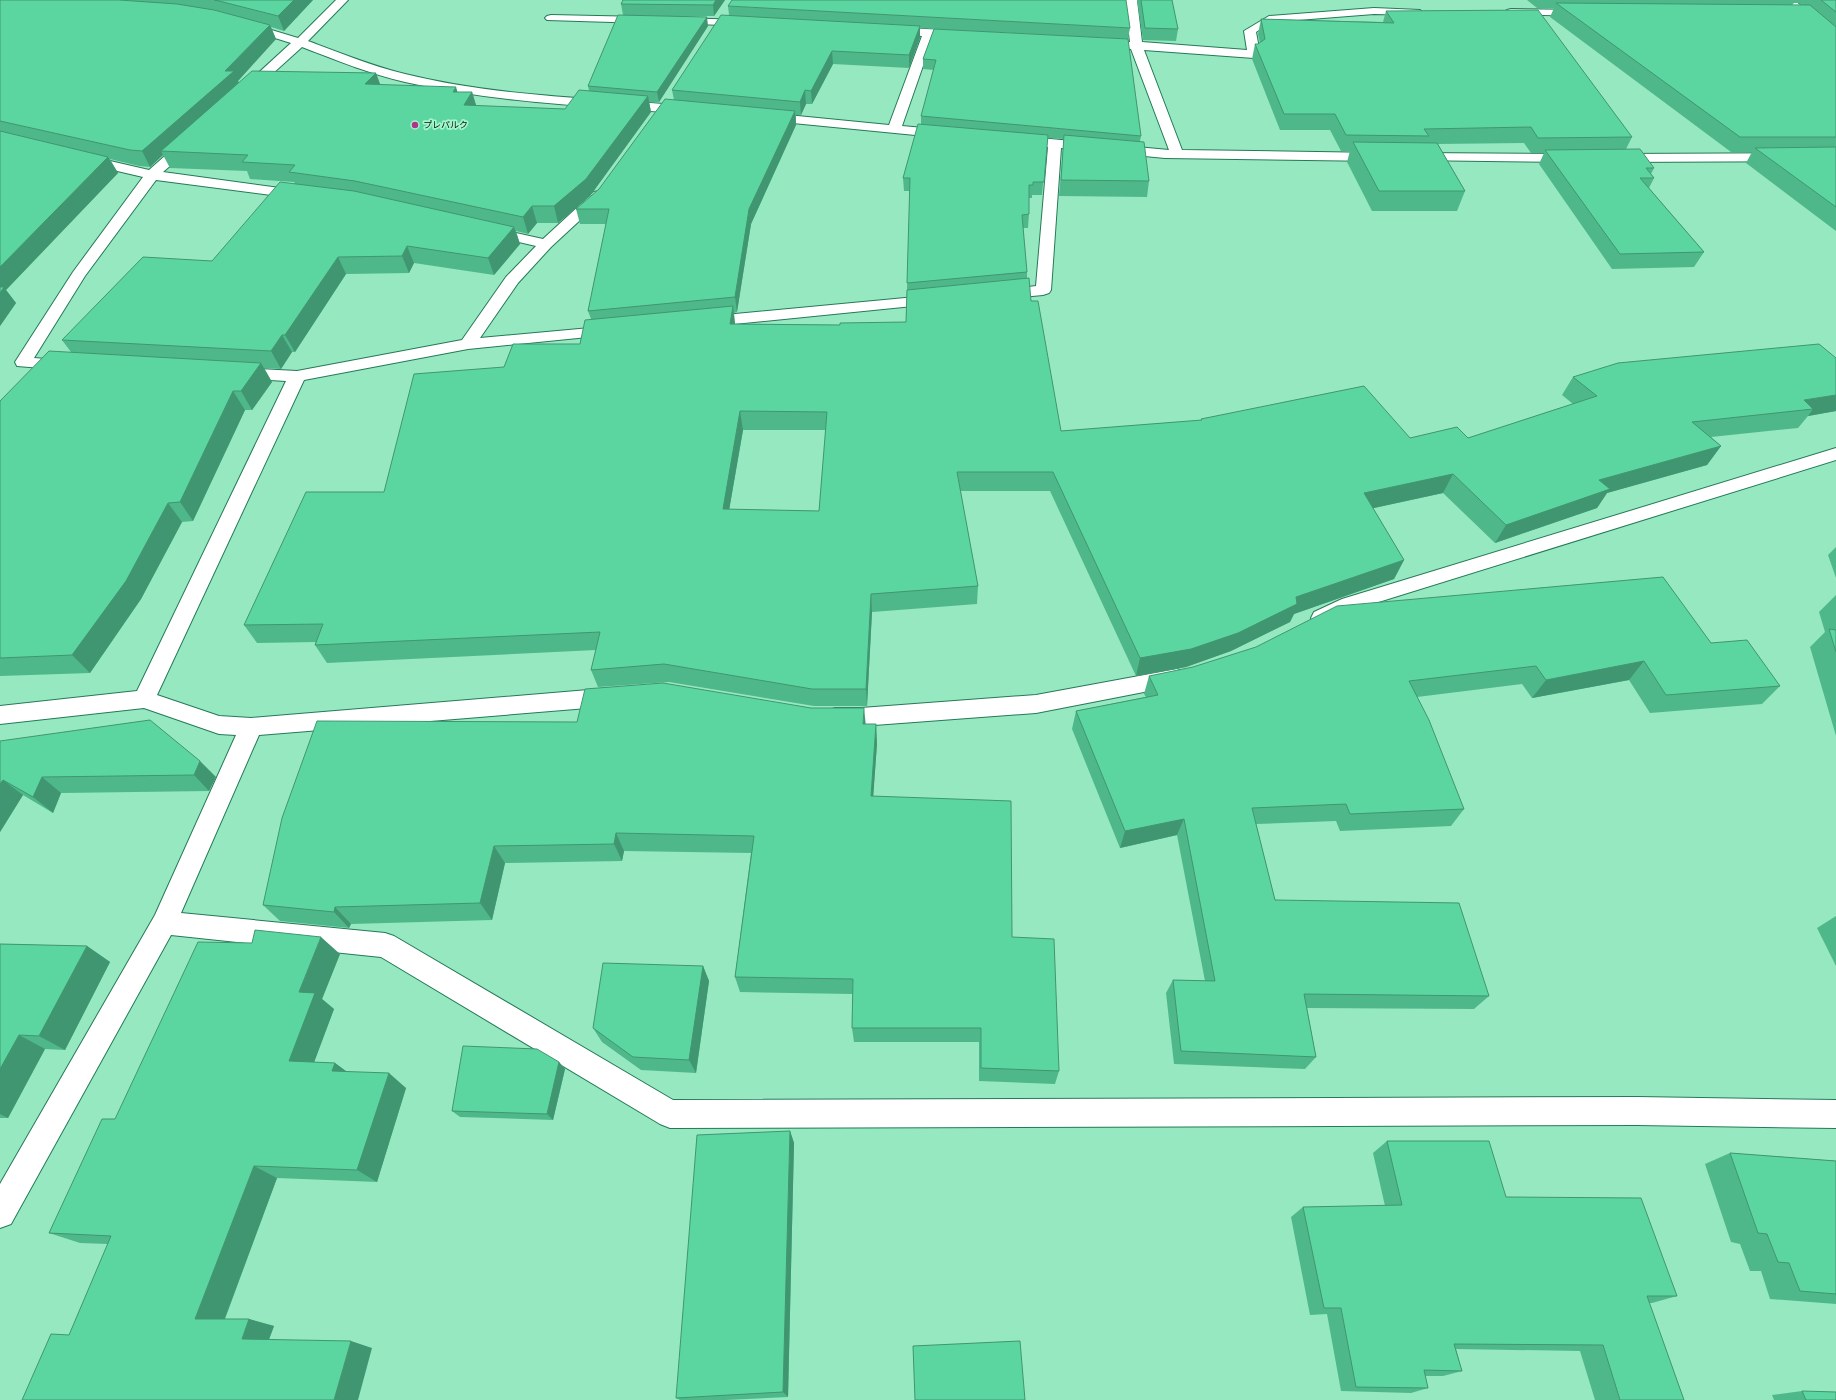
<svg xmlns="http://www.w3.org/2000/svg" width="1836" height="1400" font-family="Arial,'Noto Sans JP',sans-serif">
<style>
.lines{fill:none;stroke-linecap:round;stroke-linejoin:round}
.minor-casing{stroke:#247a57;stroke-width:2}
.minor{fill:#fff;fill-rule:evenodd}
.wall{fill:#4fb88a;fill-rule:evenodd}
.shaded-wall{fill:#409670}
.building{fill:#5cd6a0;stroke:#409670;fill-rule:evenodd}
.poi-dot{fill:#ad358a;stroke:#a3f6cc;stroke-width:1.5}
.labels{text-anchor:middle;stroke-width:3.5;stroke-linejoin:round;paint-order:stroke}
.far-poi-label{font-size:9px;fill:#001006;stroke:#a3f6cc;text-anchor:start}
</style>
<rect width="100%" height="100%" fill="#96e8c0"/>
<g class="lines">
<defs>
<g id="minor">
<path d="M336,0H348L308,41C340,53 372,66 405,74C498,97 595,98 689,106L695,110L689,114C594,106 498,103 405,82C370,74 336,60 302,47L250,94H242L240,91L242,88L291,43L240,27L238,25L240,23H248L298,38Z"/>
<path d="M1125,0H1137L1142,42L1247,50L1244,31L1269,16L1374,8L1420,10L1422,12L1420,14L1416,15L1374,14L1272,22L1256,32L1260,54L1254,58L1144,50L1182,150L1379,153L1384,154L1386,157L1384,160L1379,161L1165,158L1061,148L1051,290L1049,293L1043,295L1001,299L995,297L993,294L995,291L1036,286L1048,147L1013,143L1011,140L1013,137L1018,136L1169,150L1131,49L1098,47L1092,43L1098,39L1130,42Z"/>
<path d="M1781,0H1794L1836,35V45L1832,44Z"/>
<path d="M1511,9L1582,10L1588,13L1582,16L1507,14L1505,12L1507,10Z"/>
<path d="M551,15L644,17L650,20L644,23L547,20L545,18L547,16Z"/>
<path d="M677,18L746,20L752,23L746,26L673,23L671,21L673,19Z"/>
<path d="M891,27L962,31L968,35L962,39L933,37L902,126L946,130L951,131L953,134L951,137L946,138L762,120L760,117L767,113L889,125L922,36L887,33L885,31Z"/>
<path d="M189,138L194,139L196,142L194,145L163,172L302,191L307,192L309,195L307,198L302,199L156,180L85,276L34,358L73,361L75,365L73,369L67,370L17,366L15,362L73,272L143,177L79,162L77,159L79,156L84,155L149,170L184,139Z"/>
<path d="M1415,153L1571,154L1576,155L1578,158L1576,161L1571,162L1410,160L1408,157L1410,154Z"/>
<path d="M1836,153V161L1617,162L1612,161L1610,158L1612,155L1617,154Z"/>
<path d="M599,191L604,192L606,195L604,198L551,247L518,283L480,338L612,326L618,328L620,331L618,334L468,349L304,380L157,695L219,716L251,718L612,688L620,691L623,697L620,703L612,706L259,735L181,913L385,933L394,936L673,1100L1637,1097L1836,1100V1128L1637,1125L670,1128L660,1124L381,957L171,935L11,1224L0,1228V1184L155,915L236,735L219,734L144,708L0,724V706L137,691L286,381L237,378L231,377L229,373L231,369L237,368L297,371L462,340L506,277L536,246L484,234L482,231L484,228L489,227L543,239L594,192Z"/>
<path d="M937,295L943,297L945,300L943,303L704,327L698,325L696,322L698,319L704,317Z"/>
<path d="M1836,448V460L1356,609L1321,626L1314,624L1311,618L1314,612L1342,599Z"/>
<path d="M1177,669L1185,672L1188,678L1185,684L1036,713L861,726H835L827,723L824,717L827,711L835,708H861L1036,695Z"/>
</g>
</defs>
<use href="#minor" class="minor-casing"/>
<use href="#minor" class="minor"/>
</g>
<g class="wall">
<path d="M0,0H313L284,31L271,27L276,39L238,81L239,83L381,85L458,92H472L476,106L565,109L589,91L588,86L623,15L621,4L623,0H725L714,16H681L708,26L659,102H649L651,112L590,196L558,223H537L528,234L516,231L520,244L494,275L414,263L409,273L346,274L295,352H292L281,369L264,368L272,382L252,410H245L193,521L182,522L141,599L90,673L0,676V401L71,352L62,340L212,261L295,184L294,182L250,179L247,171L170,168L163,155L150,167L139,166L110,159L118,173L6,290L16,303L0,326Z"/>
<path d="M1137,0H1172L1178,29L1176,41L1143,40Z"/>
<path d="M1527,0H1836V231L1746,163L1752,152H1731L1550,17L1554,8H1537ZM1794,3H1799L1802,5H1792Z"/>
<path d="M728,6L1130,28L1128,39L993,32L1141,136L1140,141L1149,181L1147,197L1059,196L1064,139L1047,138L1042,195H1032V198H1029V214L1028,228H1023L1027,272V278L1031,301L1061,431L1201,421V419L1410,438H1468L1573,404L1562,395L1573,377L1836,411L1808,416L1798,428L1711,437L1721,446L1707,465L1607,493L1597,508L1495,543L1443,493L1373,508L1404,560L1394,579L1294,614L1290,622L1231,651L1186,667L1136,676L1050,491H960L978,586L977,604L872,612L867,706H814L669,682L598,687L591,670L596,650L327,663L315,645L316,642L257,643L244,625L384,492L504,367L580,344L591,319L588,311L606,224H580L576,209L599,189L674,100L672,90L729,15ZM920,28L934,29L923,59V69L934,70L921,116V124L903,178L904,191H910L906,322L840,325L735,324L734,313L737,312L751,224L796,125V115H801L806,104H812L833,64L909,68L920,38ZM743,430H826L819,511L729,510Z"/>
<path d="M1386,11L1632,137L1626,149L1654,168L1651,174L1654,178L1649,188L1704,252L1694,267L1612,269L1539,164L1544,153H1531L1524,143L1438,144L1465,191L1457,211H1372L1347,162L1350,151H1341L1330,130H1280L1252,59L1255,44H1258L1260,43L1258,34L1261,19L1383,22Z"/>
<path d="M1836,547V578L1828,555Z"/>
<path d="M1836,595V736L1810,647L1825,632L1819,612Z"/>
<path d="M1711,643L1780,686L1762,704L1650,713L1629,680L1532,698L1522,684L1417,697L1464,809L1451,826L1340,831L1336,821L1256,824L1275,900L1489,996L1474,1009L1307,1008L1316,1057L1305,1069L1174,1064L1166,993L1173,980L1205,981L1177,835L1120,848L1072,729L1076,711L1146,697L1144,694L1149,676Z"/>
<path d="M865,724H876L877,744L873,796L1012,937L1059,1071L1055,1084L979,1081V1042H854L852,1028L853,994L740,992L735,977L751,853L624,851L622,861L505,863L492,920L351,924L349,928L280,921L263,905Z"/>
<path d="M0,741L216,777L209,791L61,793L53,813L23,795L0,832Z"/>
<path d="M1836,916V966L1817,928Z"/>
<path d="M0,944L87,946L110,962L65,1050L45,1049L8,1118H0Z"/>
<path d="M340,954L322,999L334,1009L314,1062L335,1063L347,1072L406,1088L377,1182L277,1178L225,1319H249L274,1326L269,1339L372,1348L69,1335L108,1244L80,1243L49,1233L115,1119Z"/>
<path d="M703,966L709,981L696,1073L641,1070L602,1042L593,1028Z"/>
<path d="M559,1062L565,1069L553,1120L460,1117L452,1111Z"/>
<path d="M790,1131L794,1143L788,1397L725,1400H680L676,1398Z"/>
<path d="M1387,1141L1506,1197L1677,1296L1652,1303H1649L1684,1400H1595L1580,1351L1456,1349L1462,1371L1443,1376H1425L1428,1388L1411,1393L1341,1391L1327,1314L1310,1315L1291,1217L1303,1207L1385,1206L1373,1153Z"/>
<path d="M1730,1153L1836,1161V1304L1770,1299L1761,1271H1750L1740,1244L1731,1242L1705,1164Z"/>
<path d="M1802,1391L1836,1400H1774L1772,1395Z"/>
</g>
<g class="shaded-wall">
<path d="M294,0H313L284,31L278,16Z"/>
<path d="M716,0H725L714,16L713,5Z"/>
<path d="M707,17L708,26L659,102L657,92Z"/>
<path d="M270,25L276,39L238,81L241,87L161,151L163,155L150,167L142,151L225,71Z"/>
<path d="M920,26V38L909,68V55Z"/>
<path d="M832,51L833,64L812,104L811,91Z"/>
<path d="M376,73L382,89L365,84Z"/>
<path d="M456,87L461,103L453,92Z"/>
<path d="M805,90L806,104L801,115L800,102Z"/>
<path d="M472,92L477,108L464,105Z"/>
<path d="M648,96L651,112L590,196L558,223L554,206Z"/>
<path d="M795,111L796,125L751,224L737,312L735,297L749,209Z"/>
<path d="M108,157L118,173L6,290L16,303L0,326V267Z"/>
<path d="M532,206L537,223L528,234L523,217Z"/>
<path d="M514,227L520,244L494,275L488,258Z"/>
<path d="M407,246L414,263L409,273L402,256Z"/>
<path d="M338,257L346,274L295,352L285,335Z"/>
<path d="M733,306L735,325L730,324Z"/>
<path d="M282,335L292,352L281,369L271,351Z"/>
<path d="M261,363L272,382L252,410L241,391Z"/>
<path d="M233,391L245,410L193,521L180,502Z"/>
<path d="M1836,395V411L1808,416L1813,409L1804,400Z"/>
<path d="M740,411L743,430L726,528L723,509Z"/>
<path d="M1721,446L1707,465L1607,493L1597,508L1495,543L1506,525L1599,480Z"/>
<path d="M1453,474L1443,493L1356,512L1364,493Z"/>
<path d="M168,503L182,522L141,599L90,673L72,655Z"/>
<path d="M1404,560L1394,579L1294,614L1290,622L1231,651L1186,667L1136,676L1140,658L1296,597Z"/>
<path d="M871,594L872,612L867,706L866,689Z"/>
<path d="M1644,661L1629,680L1532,698L1546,680Z"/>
<path d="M864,708L866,727L863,724Z"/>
<path d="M876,724L877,744L872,814L871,796Z"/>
<path d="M200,761L216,777L209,791L194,775Z"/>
<path d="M42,777L61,793L53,813L33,797Z"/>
<path d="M3,780L23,795L0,832V784Z"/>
<path d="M1184,819L1177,835L1120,848L1125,831Z"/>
<path d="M616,833L624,851L622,861L614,844Z"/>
<path d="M494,846L505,863L492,920L480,903Z"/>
<path d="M335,907L351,924L349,928L334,912Z"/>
<path d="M321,937L340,954L322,999L334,1009L309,1076L289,1061L299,992Z"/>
<path d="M87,946L110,962L65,1050L39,1036Z"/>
<path d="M703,966L709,981L696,1073L689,1060Z"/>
<path d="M19,1035L45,1049L8,1118L0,1114V1069Z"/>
<path d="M559,1062L565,1069L553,1120L547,1114Z"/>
<path d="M335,1063L354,1077L332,1071Z"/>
<path d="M389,1073L406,1088L377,1182L357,1170Z"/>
<path d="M790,1131L794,1143L788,1397L783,1392Z"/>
<path d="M254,1166L277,1178L222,1326L195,1319Z"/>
<path d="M249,1319L274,1326L267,1345L242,1339Z"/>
<path d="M351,1341L372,1348L358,1400H334Z"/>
</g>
<g class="building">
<path d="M0,0H119L177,4L214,10L270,25L225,71H234L142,151L130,150L0,121Z"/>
<path d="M214,0H294L278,16L219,1Z"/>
<path d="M623,0H716L713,5L621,4Z"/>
<path d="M732,0H1126L1130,28L728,6Z"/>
<path d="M1141,0H1172L1178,29L1145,28Z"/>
<path d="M1821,0H1836V12Z"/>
<path d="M1556,3L1810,5L1836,27V137H1740Z"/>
<path d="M1538,10L1632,137L1538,138L1531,127L1424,129L1429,136L1346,135L1335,114H1284L1255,44H1258L1265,39L1261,19L1394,23L1386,11Z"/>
<path d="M618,15L707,17L657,92L588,86Z"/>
<path d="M721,15L920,26L909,55L832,51L811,91L805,90L800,102L672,90Z"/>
<path d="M934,29L1128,39L1141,136L921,116L936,60L923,59Z"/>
<path d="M252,71L376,73L365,84L456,87L453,92H472L464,105L565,109L579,90L648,96L586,179L554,206H532L523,217L355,181L289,172L295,165L242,162L248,155L161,151Z"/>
<path d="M665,99L795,111L749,209L735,297L588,311L609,209H576L599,189Z"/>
<path d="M918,124L1048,135L1044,182H1033V185H1029V214L1022,215L1027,272L907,283L910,178H903Z"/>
<path d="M0,131L108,157L0,267Z"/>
<path d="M1064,135L1144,142L1149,181L1061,180Z"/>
<path d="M1353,142L1437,143L1465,191H1379Z"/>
<path d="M1836,147V207L1755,148Z"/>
<path d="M1640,149L1654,168H1646L1654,178H1640L1704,252L1620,254L1545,150Z"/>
<path d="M280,182L354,191L514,227L488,258L407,246L402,256L338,257L285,335H282L271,351L62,340L143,257L212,261Z"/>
<path d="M1029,278L1031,301H1038L1061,431L1202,420L1201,419L1364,386L1410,438L1457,427L1468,438L1597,396L1573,377L1618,363L1819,344L1836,358V395L1804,400L1813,409L1692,422L1721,446L1599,480L1610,489L1506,525L1453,474L1364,493L1404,560L1296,597L1297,604L1238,633L1191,649L1140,658L1053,472H957L978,586L871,594L866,689H812L664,664L591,670L600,632L315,645L323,624L244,625L306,492H384L414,374L504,367L513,344H580L585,320L733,306L730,324L840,325V323L906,322L907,290ZM740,411L827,412L819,511L723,509Z"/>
<path d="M0,287H4L0,293Z"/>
<path d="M49,351L261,363L241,391H233L180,502L168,503L126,581L72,655L0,658V401Z"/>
<path d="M1663,577L1711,643L1747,640L1780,686L1666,695L1644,661L1546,680L1536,666L1409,681L1429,720L1464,809L1350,814L1346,804L1252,808L1275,900L1459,903L1489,996L1304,994L1316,1057L1181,1051L1173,980L1215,981L1184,819L1125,831L1076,711L1158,695L1149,676L1193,667L1256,647L1337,606Z"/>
<path d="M1829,629L1836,630V652Z"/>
<path d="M663,683L811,708H864L863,724H876L871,796L1011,801L1012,937L1054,939L1059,1071L981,1068V1028H852L853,979L735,977L754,836L616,833L614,844L494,846L480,903L335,907L334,912L263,905L282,818L317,721L577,722L585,689Z"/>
<path d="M150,720L200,761L194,775L42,777L33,797L3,780L0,784V741Z"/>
<path d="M255,930L321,937L299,992L315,993L289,1061L335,1063L332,1071L389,1073L357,1170L254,1166L195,1319H249L242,1339L351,1341L334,1400H22L51,1334L69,1335L111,1236L49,1233L102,1119H115L198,942L252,943Z"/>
<path d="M0,944L87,946L39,1036L19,1035L0,1069Z"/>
<path d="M603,963L703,966L689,1060L633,1057L593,1028Z"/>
<path d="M463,1046L537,1049L559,1062L547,1114L452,1111Z"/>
<path d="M790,1131L783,1392L676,1398L697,1135Z"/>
<path d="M1387,1141H1489L1506,1197L1641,1198L1677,1296H1647L1684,1400H1620L1603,1345L1454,1344L1462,1371L1424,1370L1428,1388L1356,1387L1341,1308H1324L1303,1207L1402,1205Z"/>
<path d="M1730,1153L1836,1161V1294L1800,1291L1789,1263L1778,1262L1767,1234L1758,1233Z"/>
<path d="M1020,1341L1025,1400H915L913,1346Z"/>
<path d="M1802,1391L1836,1392V1400H1806Z"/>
</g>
<circle class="poi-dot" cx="415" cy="125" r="4"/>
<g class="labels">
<g class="far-poi-label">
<text x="423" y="128">プレパルク</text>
</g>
</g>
</svg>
